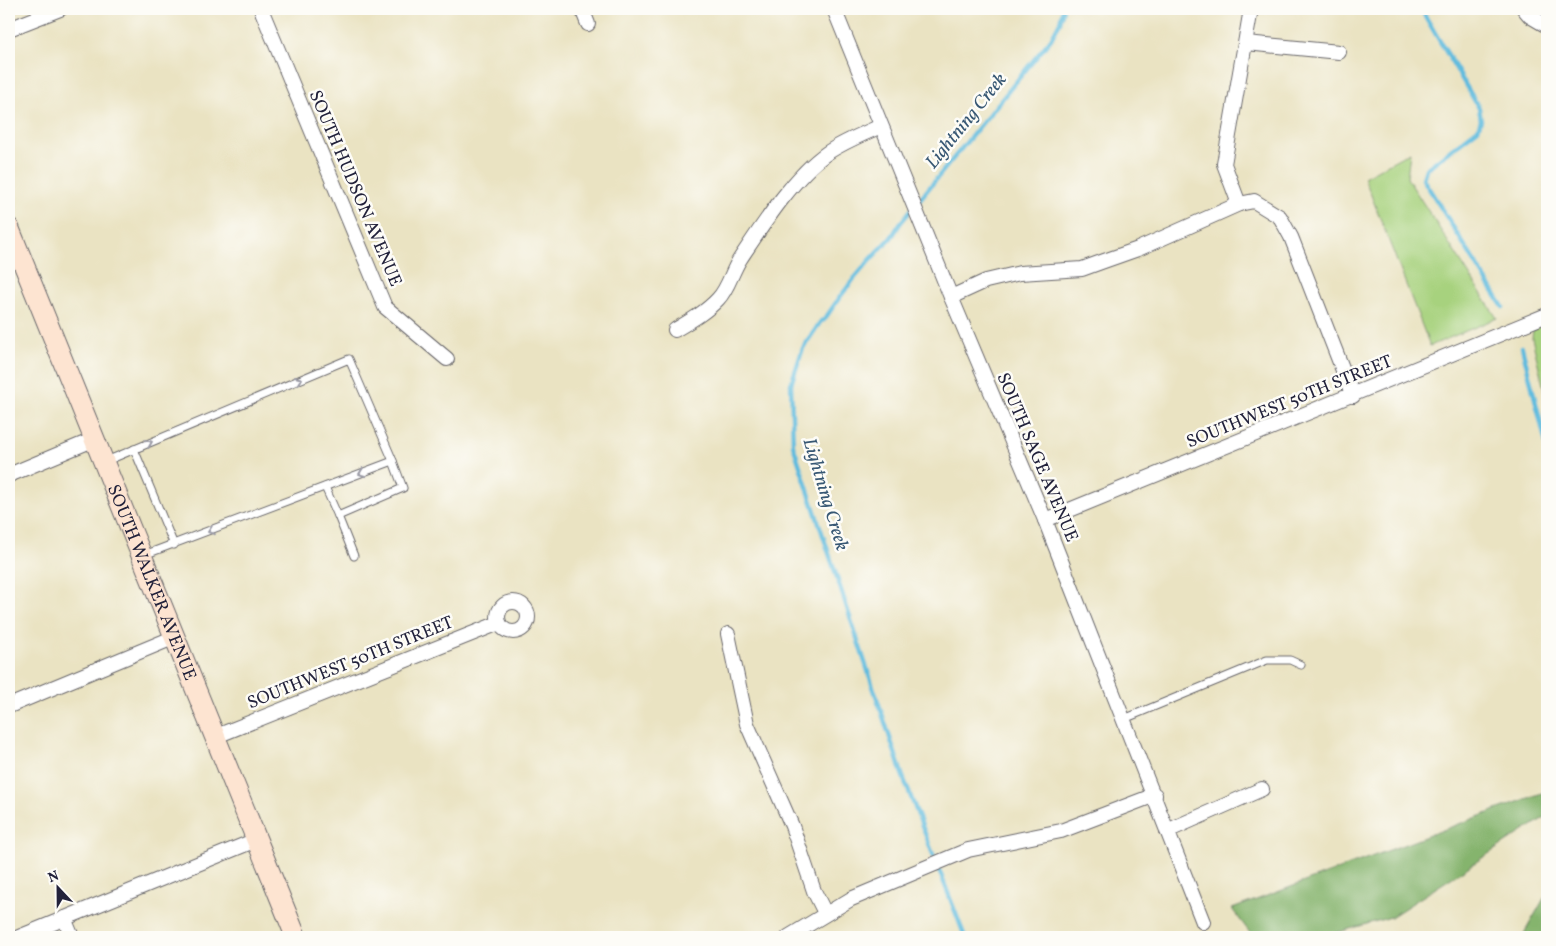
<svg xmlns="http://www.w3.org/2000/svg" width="1556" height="946" font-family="Vollkorn,serif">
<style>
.green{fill:#a7d27e;stroke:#647a5c}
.forest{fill:#85b46d;stroke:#546b54}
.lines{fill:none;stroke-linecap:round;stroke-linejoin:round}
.stream{stroke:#60bcde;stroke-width:4.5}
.service-casing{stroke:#68666a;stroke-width:9}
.minor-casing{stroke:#68666a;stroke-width:16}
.secondary-casing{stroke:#68666a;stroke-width:22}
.service{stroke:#fff;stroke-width:7}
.minor{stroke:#fff;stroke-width:14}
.secondary{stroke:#fde4d1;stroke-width:20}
.oneway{stroke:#9c9ca7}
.labels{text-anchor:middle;stroke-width:5;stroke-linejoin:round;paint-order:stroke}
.street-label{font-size:18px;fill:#22223b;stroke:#fdfcf7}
.water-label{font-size:19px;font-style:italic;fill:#385874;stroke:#fdfcf7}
</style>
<rect width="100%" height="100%" fill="#fdfcf7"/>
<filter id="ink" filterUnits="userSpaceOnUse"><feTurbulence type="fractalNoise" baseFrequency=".02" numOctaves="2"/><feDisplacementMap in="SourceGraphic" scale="10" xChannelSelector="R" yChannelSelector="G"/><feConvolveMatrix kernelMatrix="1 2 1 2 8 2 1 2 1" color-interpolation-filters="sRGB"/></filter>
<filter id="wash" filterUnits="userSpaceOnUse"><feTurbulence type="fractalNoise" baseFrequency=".0096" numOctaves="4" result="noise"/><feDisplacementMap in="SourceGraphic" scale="20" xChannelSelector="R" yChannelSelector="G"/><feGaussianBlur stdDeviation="1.12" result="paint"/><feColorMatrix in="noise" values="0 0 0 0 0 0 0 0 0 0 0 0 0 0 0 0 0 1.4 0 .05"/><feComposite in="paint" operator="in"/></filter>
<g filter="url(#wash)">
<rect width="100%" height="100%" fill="#eae3c2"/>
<g class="green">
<path d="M1410,152L1407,178L1497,318L1430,346L1364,177Z"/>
<path d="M1547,323V402L1532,338L1533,330Z"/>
</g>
<g class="forest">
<path d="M1547,791V816L1391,917L1322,937H1253L1232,909Z"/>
<path d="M1547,893V926L1541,937H1522Z"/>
</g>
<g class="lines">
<g class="stream">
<path d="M1421,9L1479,108L1481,120L1478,129L1426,169L1423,179L1503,307"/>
<path d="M1522,347L1547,447"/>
<path d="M965,937L902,774L793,445L791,384L803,348L821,321L824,320C843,291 865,264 889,240C894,235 897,227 902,221L1051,39L1060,22L1063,9"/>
</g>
</g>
</g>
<g filter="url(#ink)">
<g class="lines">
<defs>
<g id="service">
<path d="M134,449L174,545"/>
<path d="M104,462L349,359L393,461L144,555"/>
<path d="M325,487L338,516L403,488L393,461"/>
<path d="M338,516L354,556"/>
<path d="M1124,719L1267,660H1290L1301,665"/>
</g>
<g id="minor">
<path d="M261,9L385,307L447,359"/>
<path d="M582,9L588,24"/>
<path d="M834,9L951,297L1045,520L1203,922"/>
<path d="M1524,9L1530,16L1547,26"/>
<path d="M9,29L60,9"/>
<path d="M1246,43L1339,52"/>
<path d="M1239,204L1224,164L1251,9"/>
<path d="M951,297L986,281L1020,273L1082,269L1104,261L1138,249L1239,204L1254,201L1280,217L1291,237L1353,396"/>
<path d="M675,330C690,321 706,312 718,299C728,289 732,271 740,259C762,226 794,176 827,153C843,142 863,134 881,126"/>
<path d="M9,475L95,439"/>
<path d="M1045,520L1547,315"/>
<circle cx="513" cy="617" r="15"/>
<path d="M728,634L747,724L792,826L814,891L825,913"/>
<path d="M9,706L175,637"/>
<path d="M214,737L499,623"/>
<path d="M1167,831L1262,789"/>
<path d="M64,918L72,937"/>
<path d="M19,937L256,840"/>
<path d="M788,937L851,899L968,850L1061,831L1155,795"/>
</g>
<g id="secondary">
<path id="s1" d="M9,228L296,937"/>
</g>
</defs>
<use href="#service" class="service-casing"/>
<use href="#minor" class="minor-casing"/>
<use href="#secondary" class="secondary-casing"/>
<use href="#service" class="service"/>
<use href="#minor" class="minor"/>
<use href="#secondary" class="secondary"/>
</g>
<defs><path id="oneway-chevron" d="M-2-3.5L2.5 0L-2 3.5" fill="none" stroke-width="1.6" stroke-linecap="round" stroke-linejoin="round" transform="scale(1.25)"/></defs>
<g class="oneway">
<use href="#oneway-chevron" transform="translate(299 380) rotate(-23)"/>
<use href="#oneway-chevron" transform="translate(149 443) rotate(-23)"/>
<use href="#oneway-chevron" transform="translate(362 473) rotate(159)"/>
<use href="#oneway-chevron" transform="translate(211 531) rotate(159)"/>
</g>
</g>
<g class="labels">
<g class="street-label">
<text transform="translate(356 188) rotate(67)" y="6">SOUTH HUDSON AVENUE</text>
<text transform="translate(1289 401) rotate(-22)" y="6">SOUTHWEST 50TH STREET</text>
<text transform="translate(1038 457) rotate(67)" y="6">SOUTH SAGE AVENUE</text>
<text dy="6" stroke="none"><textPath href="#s1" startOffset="382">SOUTH WALKER AVENUE</textPath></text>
<text transform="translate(350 662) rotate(-22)" y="6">SOUTHWEST 50TH STREET</text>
</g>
<g class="water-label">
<text transform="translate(965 120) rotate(-51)" y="7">Lightning Creek</text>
<text transform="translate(827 494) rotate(73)" y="7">Lightning Creek</text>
</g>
</g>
<rect width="1556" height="946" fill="none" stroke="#fdfcf7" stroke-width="30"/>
<g transform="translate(58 888) rotate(338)" stroke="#fdfcf7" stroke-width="4" paint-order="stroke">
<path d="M0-4L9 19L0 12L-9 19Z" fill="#22223b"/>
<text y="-8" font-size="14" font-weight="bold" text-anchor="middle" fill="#22223b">N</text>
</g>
</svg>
